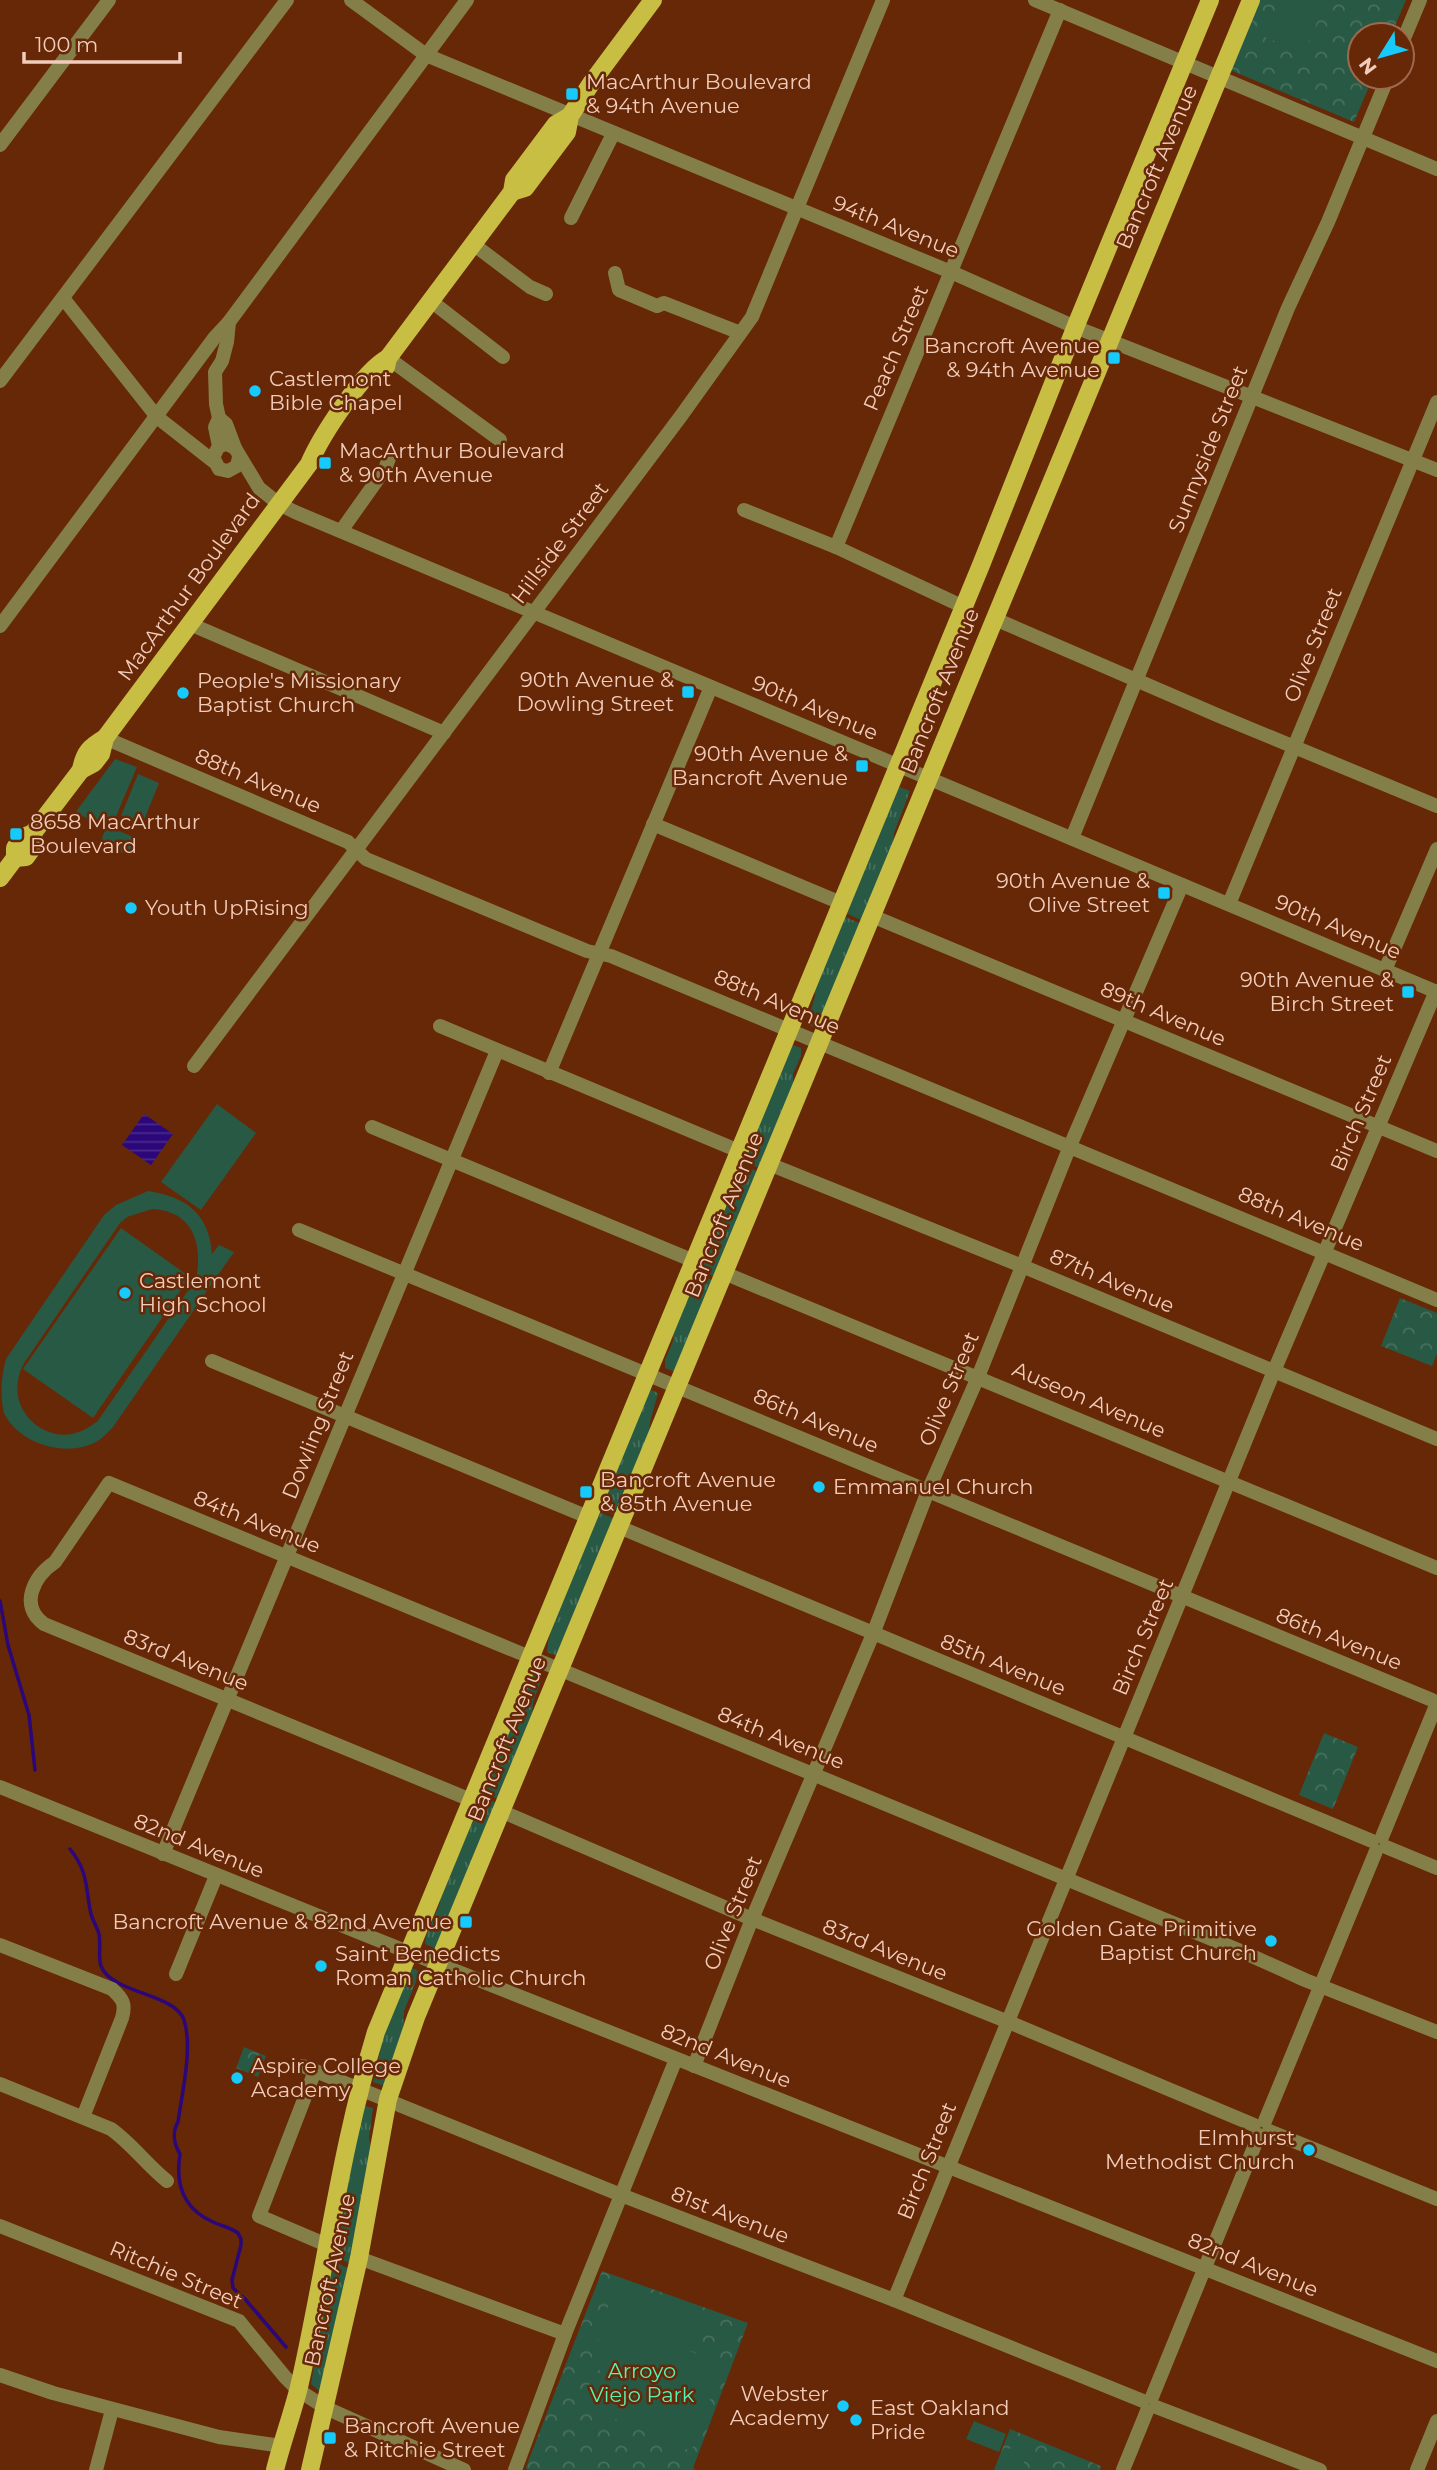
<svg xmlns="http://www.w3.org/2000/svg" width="1437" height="2470" font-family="Montserrat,sans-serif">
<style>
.grass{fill:url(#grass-tufts)}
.park{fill:url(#park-crowns)}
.pitch{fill:#285945;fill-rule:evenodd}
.water{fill:url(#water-rules)}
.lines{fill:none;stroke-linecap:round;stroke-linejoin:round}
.stream{stroke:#2b0779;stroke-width:3.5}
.minor{stroke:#847f49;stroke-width:14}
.major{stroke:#c9be44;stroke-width:18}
.poi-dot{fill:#16cafb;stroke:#662807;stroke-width:2.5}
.labels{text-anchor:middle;stroke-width:5;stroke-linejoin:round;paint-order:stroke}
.poi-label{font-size:21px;fill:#f2ccbb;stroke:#662807;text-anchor:start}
.street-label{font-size:21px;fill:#f2ccbb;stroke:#662807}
.park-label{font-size:21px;fill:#55f1b6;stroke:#662807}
</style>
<defs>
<pattern id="grass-tufts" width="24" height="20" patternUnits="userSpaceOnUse" patternTransform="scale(1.75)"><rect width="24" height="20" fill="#285945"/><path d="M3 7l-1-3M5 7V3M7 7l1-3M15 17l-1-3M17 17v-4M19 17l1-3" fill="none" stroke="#48705e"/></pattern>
<pattern id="park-crowns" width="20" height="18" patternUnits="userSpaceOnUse" patternTransform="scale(1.75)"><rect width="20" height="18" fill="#285945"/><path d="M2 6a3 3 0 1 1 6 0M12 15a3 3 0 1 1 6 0" fill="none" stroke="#48705e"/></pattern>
<pattern id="water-rules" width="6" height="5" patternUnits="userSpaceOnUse" patternTransform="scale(1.75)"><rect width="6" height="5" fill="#2b0779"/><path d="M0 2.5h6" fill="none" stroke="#4a2a8a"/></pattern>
</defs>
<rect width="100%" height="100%" fill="#662807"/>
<g class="grass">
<path d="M897,786L910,791L894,833L893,846L863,921L844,912Z"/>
<path d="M843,916L862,924L818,1029L807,1024L815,996L814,986Z"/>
<path d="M790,1044L801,1048V1056L793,1074V1091L760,1168L741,1161Z"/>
<path d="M740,1165L759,1172L715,1277L696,1269Z"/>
<path d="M695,1273L714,1281L675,1372L665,1368V1360L673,1341V1325Z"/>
<path d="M647,1388L658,1393L650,1422L649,1435L616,1515L598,1508Z"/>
<path d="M596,1511L615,1519L558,1656L547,1652C547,1637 555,1624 555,1609Z"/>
<path d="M530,1672L541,1676L540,1684L533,1702L532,1718L499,1799L480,1792Z"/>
<path d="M478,1795L497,1803L436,1949L425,1944L426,1936L440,1903L441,1885Z"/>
<path d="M407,1966L419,1971L417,1979L404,2011L403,2032L385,2086L373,2082L380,2052L381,2031Z"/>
<path d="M361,2105L373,2108L369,2138L372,2153L352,2264L332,2256Z"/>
<path d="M331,2260L352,2270L323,2394L311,2384Z"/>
</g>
<g class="park">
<path d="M1259,0H1406L1391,35H1360V77H1373L1354,122L1230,70Z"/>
<path d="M107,826L138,839L130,856L100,843Z"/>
<path d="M1400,1298L1437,1313V1354L1432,1366L1381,1346Z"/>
<path d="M1324,1733L1358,1747L1333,1809L1299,1795Z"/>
<path d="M244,2047L266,2056L258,2077L236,2068Z"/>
<path d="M602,2271L748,2323L693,2468L696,2470H527L526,2467Z"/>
<path d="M1010,2429L1101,2466L1100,2470H994Z"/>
</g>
<g class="pitch">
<path d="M1281,0H1317L1325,4L1303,54L1265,37Z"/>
<path d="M115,759L137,767L111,828L75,813Z"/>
<path d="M138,774L159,783L142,825L121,816Z"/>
<path d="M217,1104L256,1133L201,1210L161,1182Z"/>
<path d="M148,1191C186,1197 209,1213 212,1254L219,1245L234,1252L113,1427C108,1432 103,1438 96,1442C66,1458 19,1444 4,1413C0,1396 1,1376 6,1359L104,1215L116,1205ZM152,1209C193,1211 203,1243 196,1279L97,1422C89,1427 82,1432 72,1434C48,1439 22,1420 18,1396C16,1384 19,1373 24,1363L120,1223L127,1217Z"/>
<path d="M121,1228L190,1277L93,1418L23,1369Z"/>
<path d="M625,2284L706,2312L696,2334L683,2348L722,2365L694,2446L688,2450L592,2409L605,2380L612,2373L590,2368L614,2287Z"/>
<path d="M974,2421L1006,2434L999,2452L966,2439Z"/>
<path d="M1014,2440L1030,2447L1021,2470H1001Z"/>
</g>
<path class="water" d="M144,1114L173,1134L151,1165L122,1145Z"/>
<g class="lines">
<g class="stream">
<path d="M0,1601L8,1645L29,1715L35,1770"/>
<path d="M70,1849C89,1873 85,1887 91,1914C93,1921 97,1927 99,1934C101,1944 98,1957 101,1966C112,1994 175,1993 184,2020C193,2047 182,2093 178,2122C172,2132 174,2144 180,2154C175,2185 183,2209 213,2222C221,2226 230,2227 238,2233L241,2239V2245L232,2280L233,2288L245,2299L286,2347"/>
</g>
<g class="minor">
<path d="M351,0L426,55L951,272L1075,327L1437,470"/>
<path d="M1035,0L1437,169"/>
<path d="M1402,43L1420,0"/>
<path d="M0,145L109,0"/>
<path d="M571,218L613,134"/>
<path d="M473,244L530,287L546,294"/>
<path d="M615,273L619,290L657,306L664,303L738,332"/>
<path d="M63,298L157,417L213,461"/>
<path d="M431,301L503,357"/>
<path d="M388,358L500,440"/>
<path d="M0,381L287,0"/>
<path d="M219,418L226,424L235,448"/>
<path d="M219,446L215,427L219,418L216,404L215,372L222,361L227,342L229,322"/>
<path d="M239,457L237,466L228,471L219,469L213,457L219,446L227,444L235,448L259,488L279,504L295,512L1437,992"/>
<path d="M744,510L836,547L964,607"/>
<path d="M341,531L385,469L391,453"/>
<path d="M836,547L1060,10"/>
<path d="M995,619L1217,715L1437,806"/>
<path d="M190,624L444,733"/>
<path d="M0,626L215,337L229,322L467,0"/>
<path d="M105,738L348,842L366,859L587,951L611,956L1437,1300"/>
<path d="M653,824L841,903"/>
<path d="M1072,838L1288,308L1328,222L1388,77"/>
<path d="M1229,904L1437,402"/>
<path d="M872,916L1437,1151"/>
<path d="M1385,970L1437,849"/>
<path d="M440,1026L739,1151"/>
<path d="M194,1066L681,416L752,317L883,0"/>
<path d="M549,1073L711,687"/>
<path d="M372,1127L694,1261"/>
<path d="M769,1164L1022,1266L1437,1439"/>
<path d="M299,1230L1432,1700"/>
<path d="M724,1273L1437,1568"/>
<path d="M212,1361L588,1517"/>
<path d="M619,1527L1372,1841"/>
<path d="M0,1787L373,1938L1437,2361"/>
<path d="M471,1800L44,1624C19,1606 33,1577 55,1562L109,1483L1243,1952L1305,1980L1437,2032"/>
<path d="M501,1811L752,1919L1006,2021L1254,2125"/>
<path d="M1382,1837L1435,1708"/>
<path d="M1386,1847L1437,1868"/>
<path d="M163,1854L497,1051"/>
<path d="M0,1945L112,1989C123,1999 126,2004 122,2018L83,2117"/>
<path d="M176,1974L216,1876"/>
<path d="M303,2066L621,2195L894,2300L1143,2401"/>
<path d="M694,2066L752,1919L873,1634L928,1491L978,1377L1070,1146L1182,885"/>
<path d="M315,2071L259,2216L327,2245"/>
<path d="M0,2084L111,2129C132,2144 147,2165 167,2181"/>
<path d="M1265,2121L1376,1851"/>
<path d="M1269,2131L1437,2199"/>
<path d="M0,2226L239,2321L285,2377L298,2390L326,2408L464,2470"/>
<path d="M359,2258L565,2334"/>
<path d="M894,2300L1274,1371L1436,991"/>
<path d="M0,2375L53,2393L219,2437L282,2446"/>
<path d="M1152,2397L1259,2135"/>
<path d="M1156,2407L1320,2470"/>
<path d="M96,2470L112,2410"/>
<path d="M515,2470L565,2334L676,2059"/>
<path d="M1123,2470L1147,2411"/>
<path d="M1417,2470L1437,2421"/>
</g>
<g class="major">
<path d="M512,192L525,188L567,132L570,116L592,82L653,0"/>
<path d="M386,367L388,358L512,192L514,180L556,124L570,116"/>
<path d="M81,770C84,752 90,747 105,738"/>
<path d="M15,858L26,857L34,846L33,833"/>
<path d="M0,878L15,858V848L19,842L23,837L33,833L81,770L94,763L101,754L105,738L309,464C321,436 363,371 388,358"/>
<path d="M275,2470C282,2442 292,2415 299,2387C326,2269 340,2149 376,2032L981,565L1079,318L1210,0"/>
<path d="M310,2470L359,2258L388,2099L416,2017L1251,0"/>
</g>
</g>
<g class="poi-dot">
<rect x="565" y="87" width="14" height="14" rx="3.5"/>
<rect x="1107" y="351" width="14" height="14" rx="3.5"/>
<circle cx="255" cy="391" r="7"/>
<rect x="318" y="456" width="14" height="14" rx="3.5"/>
<rect x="681" y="685" width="14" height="14" rx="3.5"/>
<circle cx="183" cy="693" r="7"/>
<rect x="855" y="759" width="14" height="14" rx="3.5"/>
<rect x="9" y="827" width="14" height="14" rx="3.5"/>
<rect x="1157" y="886" width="14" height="14" rx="3.5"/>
<circle cx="131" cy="908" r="7"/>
<rect x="1401" y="985" width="14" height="14" rx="3.5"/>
<circle cx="125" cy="1293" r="7"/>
<circle cx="819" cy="1487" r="7"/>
<rect x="579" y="1485" width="14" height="14" rx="3.5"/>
<rect x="459" y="1915" width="14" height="14" rx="3.5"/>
<circle cx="1271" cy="1941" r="7"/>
<circle cx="321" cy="1966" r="7"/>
<circle cx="237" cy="2078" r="7"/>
<circle cx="1309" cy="2150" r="7"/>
<circle cx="843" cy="2406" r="7"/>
<circle cx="856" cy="2420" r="7"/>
<rect x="323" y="2431" width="14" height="14" rx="3.5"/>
</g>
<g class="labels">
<g class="poi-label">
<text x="586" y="89">MacArthur Boulevard<tspan x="586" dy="24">&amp; 94th Avenue</tspan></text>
<text x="1100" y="353" text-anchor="end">Bancroft Avenue<tspan x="1100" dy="24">&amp; 94th Avenue</tspan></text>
<text x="269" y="386">Castlemont<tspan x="269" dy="24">Bible Chapel</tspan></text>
<text x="339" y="458">MacArthur Boulevard<tspan x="339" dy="24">&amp; 90th Avenue</tspan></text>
<text x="674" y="687" text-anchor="end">90th Avenue &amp;<tspan x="674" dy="24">Dowling Street</tspan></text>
<text x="197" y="688">People's Missionary<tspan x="197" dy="24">Baptist Church</tspan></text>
<text x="848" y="761" text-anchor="end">90th Avenue &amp;<tspan x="848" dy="24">Bancroft Avenue</tspan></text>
<text x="30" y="829">8658 MacArthur<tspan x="30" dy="24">Boulevard</tspan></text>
<text x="1150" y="888" text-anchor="end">90th Avenue &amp;<tspan x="1150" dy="24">Olive Street</tspan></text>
<text x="145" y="915">Youth UpRising</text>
<text x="1394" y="987" text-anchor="end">90th Avenue &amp;<tspan x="1394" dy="24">Birch Street</tspan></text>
<text x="139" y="1288">Castlemont<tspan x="139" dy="24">High School</tspan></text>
<text x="600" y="1487">Bancroft Avenue<tspan x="600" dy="24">&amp; 85th Avenue</tspan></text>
<text x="833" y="1494">Emmanuel Church</text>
<text x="452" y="1929" text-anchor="end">Bancroft Avenue &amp; 82nd Avenue</text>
<text x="1257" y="1936" text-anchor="end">Golden Gate Primitive<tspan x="1257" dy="24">Baptist Church</tspan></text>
<text x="335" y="1961">Saint Benedicts<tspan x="335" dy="24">Roman Catholic Church</tspan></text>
<text x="251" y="2073">Aspire College<tspan x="251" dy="24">Academy</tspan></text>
<text x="1295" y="2145" text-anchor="end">Elmhurst<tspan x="1295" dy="24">Methodist Church</tspan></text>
<text x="829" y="2401" text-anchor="end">Webster<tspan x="829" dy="24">Academy</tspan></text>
<text x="870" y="2415">East Oakland<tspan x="870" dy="24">Pride</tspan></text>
<text x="344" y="2433">Bancroft Avenue<tspan x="344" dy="24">&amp; Ritchie Street</tspan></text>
</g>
<g class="street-label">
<text transform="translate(1157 167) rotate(-67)" y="7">Bancroft Avenue</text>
<text transform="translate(896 227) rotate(22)" y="7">94th Avenue</text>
<text transform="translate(896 348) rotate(-67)" y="7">Peach Street</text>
<text transform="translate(1208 449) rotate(-68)" y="7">Sunnyside Street</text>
<text transform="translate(560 543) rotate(-53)" y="7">Hillside Street</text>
<text transform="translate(189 587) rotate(-54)" y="7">MacArthur Boulevard</text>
<text transform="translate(1313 645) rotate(-68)" y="7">Olive Street</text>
<text transform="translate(940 691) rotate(-68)" y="7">Bancroft Avenue</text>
<text transform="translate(815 708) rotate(23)" y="7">90th Avenue</text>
<text transform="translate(258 781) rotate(23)" y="7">88th Avenue</text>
<text transform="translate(1338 927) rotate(23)" y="7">90th Avenue</text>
<text transform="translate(777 1002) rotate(23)" y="7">88th Avenue</text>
<text transform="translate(1163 1014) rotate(23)" y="7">89th Avenue</text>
<text transform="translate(1361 1113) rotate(-67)" y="7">Birch Street</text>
<text transform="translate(724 1215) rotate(-68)" y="7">Bancroft Avenue</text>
<text transform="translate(1301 1219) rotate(23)" y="7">88th Avenue</text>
<text transform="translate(1112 1281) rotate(23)" y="7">87th Avenue</text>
<text transform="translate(949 1389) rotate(-67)" y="7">Olive Street</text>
<text transform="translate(1089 1400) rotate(23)" y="7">Auseon Avenue</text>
<text transform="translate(816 1421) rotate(23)" y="7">86th Avenue</text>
<text transform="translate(318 1425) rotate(-68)" y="7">Dowling Street</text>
<text transform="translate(257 1522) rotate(22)" y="7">84th Avenue</text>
<text transform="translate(1143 1637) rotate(-67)" y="7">Birch Street</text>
<text transform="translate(1339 1639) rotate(22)" y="7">86th Avenue</text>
<text transform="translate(186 1660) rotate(22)" y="7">83rd Avenue</text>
<text transform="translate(1003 1665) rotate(22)" y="7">85th Avenue</text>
<text transform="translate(781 1738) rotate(22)" y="7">84th Avenue</text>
<text transform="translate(507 1739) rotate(-68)" y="7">Bancroft Avenue</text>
<text transform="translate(199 1846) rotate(22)" y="7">82nd Avenue</text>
<text transform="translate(733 1913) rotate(-68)" y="7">Olive Street</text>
<text transform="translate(885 1950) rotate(22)" y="7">83rd Avenue</text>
<text transform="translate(726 2056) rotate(22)" y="7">82nd Avenue</text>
<text transform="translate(927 2161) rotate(-68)" y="7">Birch Street</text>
<text transform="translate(730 2215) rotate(21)" y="7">81st Avenue</text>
<text transform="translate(1253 2265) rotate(22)" y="7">82nd Avenue</text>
<text transform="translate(176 2275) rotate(23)" y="7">Ritchie Street</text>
<text transform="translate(330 2280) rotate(-78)" y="7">Bancroft Avenue</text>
</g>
<g class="park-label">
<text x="642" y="2378">Arroyo<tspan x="642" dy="24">Viejo Park</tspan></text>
</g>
</g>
<g transform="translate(1381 56) rotate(233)"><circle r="33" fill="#662807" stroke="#9e6a4f" stroke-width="2"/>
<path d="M0-5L12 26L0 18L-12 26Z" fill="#16cafb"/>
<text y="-10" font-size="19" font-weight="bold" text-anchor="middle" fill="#f2ccbb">N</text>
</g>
<path d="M24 52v10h156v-10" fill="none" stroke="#f2ccbb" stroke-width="3.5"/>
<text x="35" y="52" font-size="21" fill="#f2ccbb" stroke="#662807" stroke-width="5" paint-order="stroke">100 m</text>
</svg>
